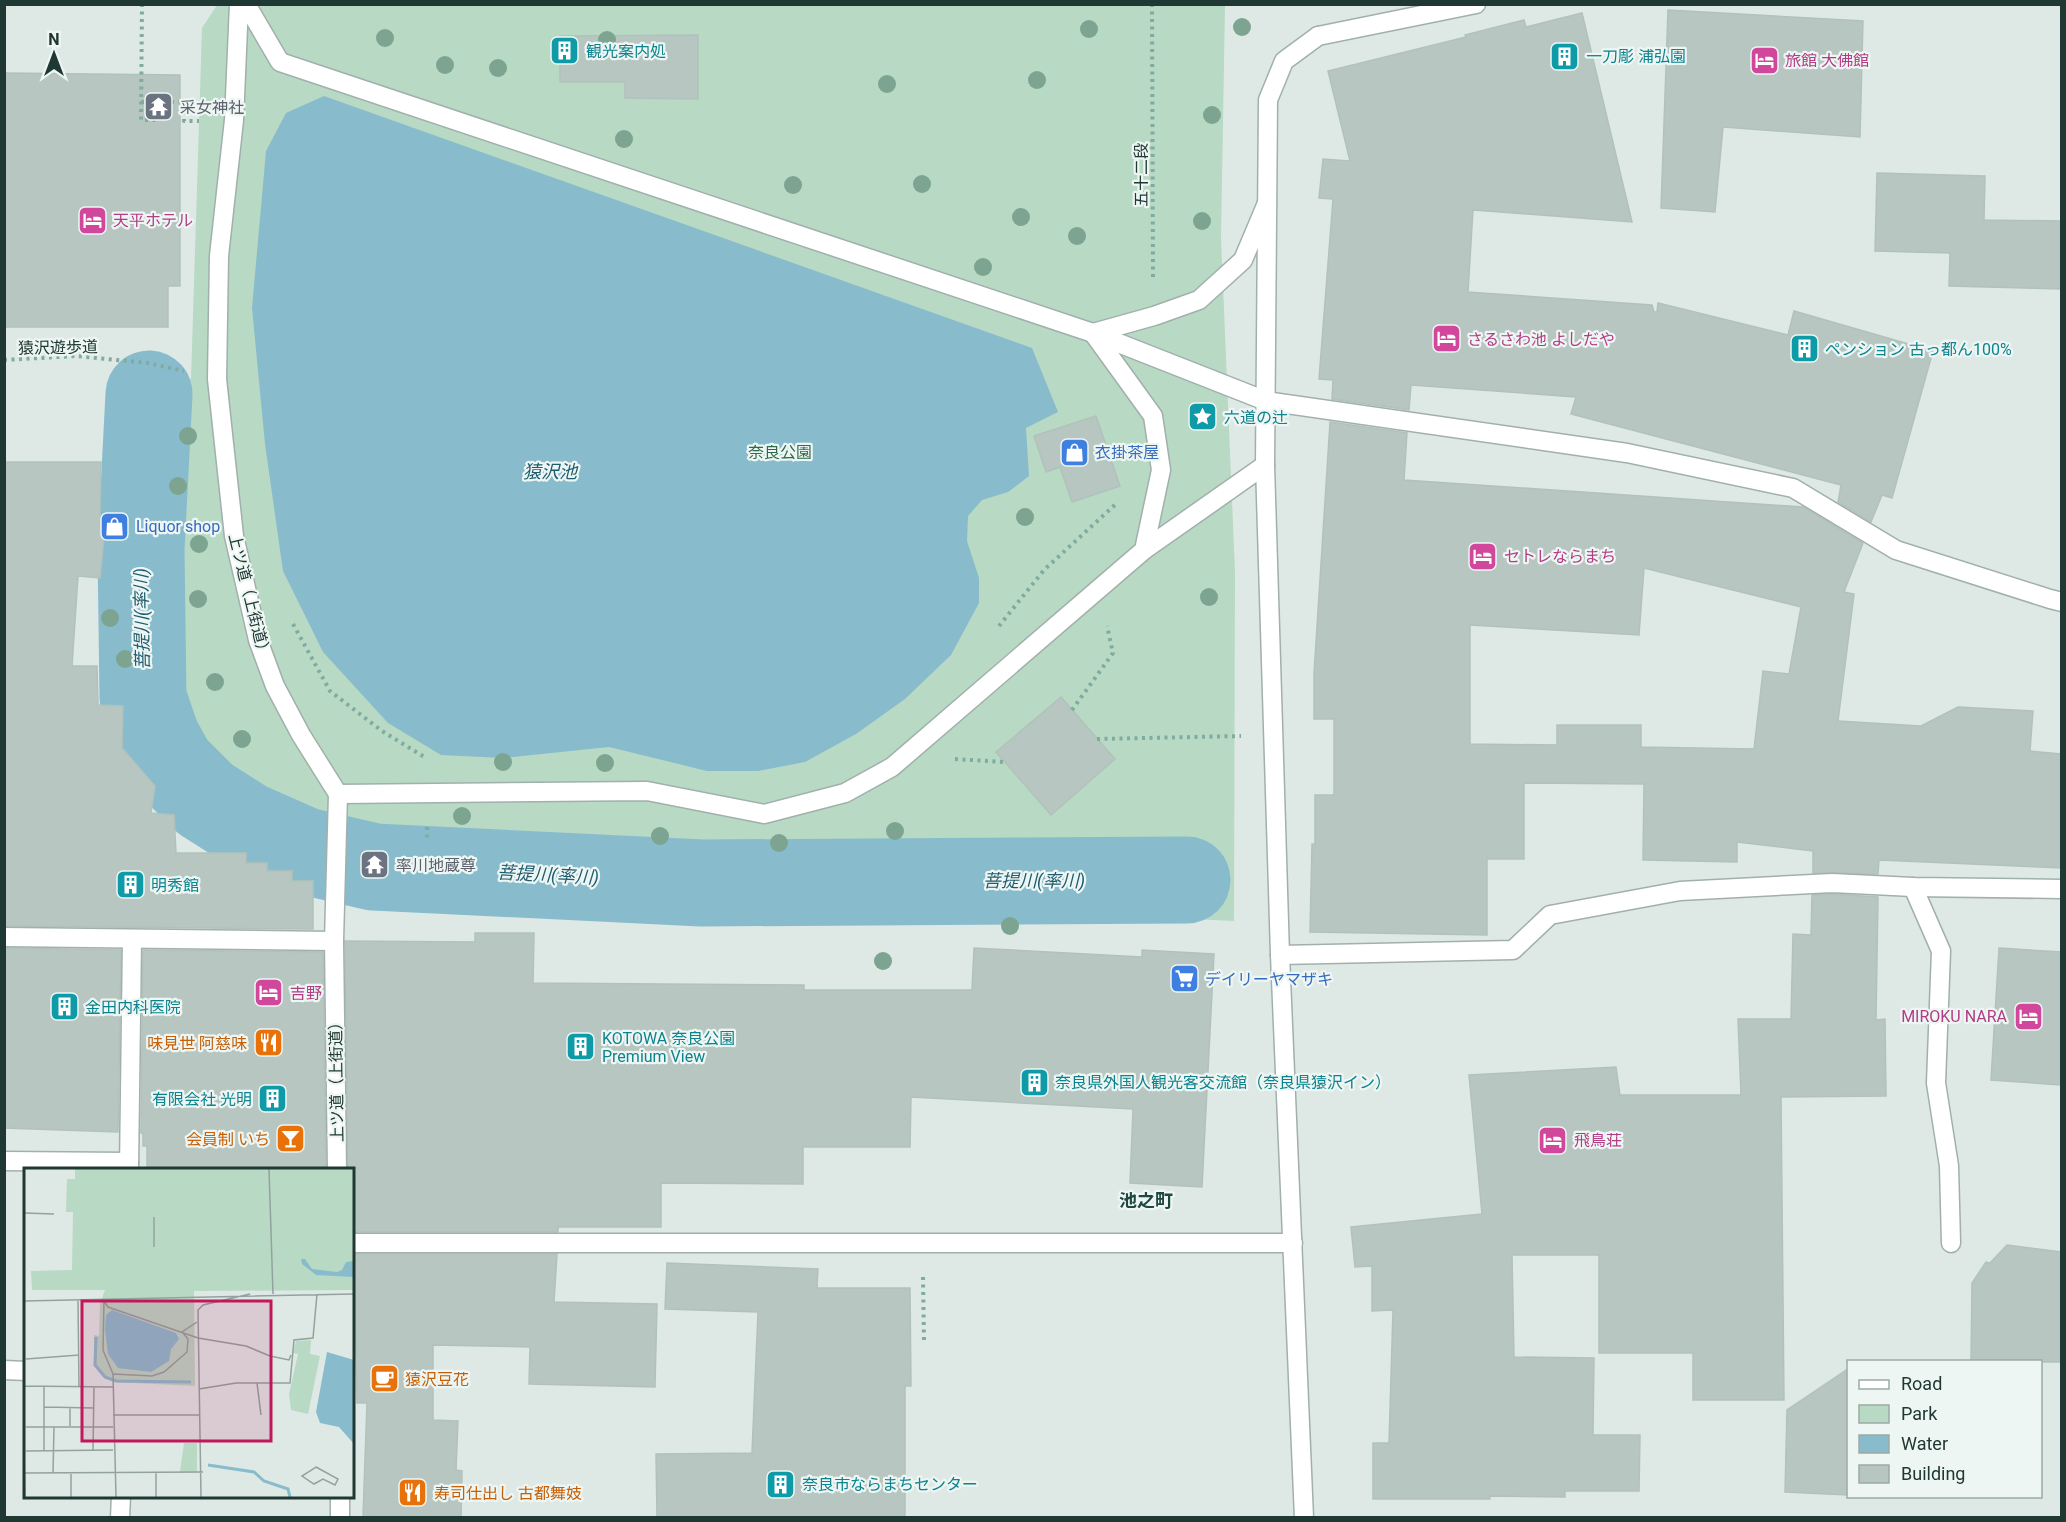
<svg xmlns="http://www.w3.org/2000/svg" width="2066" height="1522" font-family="Roboto,'Noto Sans JP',sans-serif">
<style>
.green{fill:#b8d9c3}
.water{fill:#88bccc}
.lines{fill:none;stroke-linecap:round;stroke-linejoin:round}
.river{stroke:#88bccc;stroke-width:87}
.building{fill:#b7c6c1;stroke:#b1c2bc;stroke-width:1.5;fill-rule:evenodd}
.service-casing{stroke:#a1b0ac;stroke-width:21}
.minor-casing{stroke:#a1b0ac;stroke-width:21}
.tertiary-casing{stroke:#a1b0ac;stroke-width:21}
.path{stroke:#80aba1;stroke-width:4;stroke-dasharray:3 4.5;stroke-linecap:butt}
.service{stroke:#fff;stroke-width:18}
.minor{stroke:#fff;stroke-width:18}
.tertiary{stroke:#fff;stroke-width:18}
.tree{fill:#7da490}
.labels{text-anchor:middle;stroke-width:4.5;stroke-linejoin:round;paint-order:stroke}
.culture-label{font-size:16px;fill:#0d838f;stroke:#eef6f3;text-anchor:start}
.hotel-label{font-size:16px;fill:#b23c85;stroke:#eef6f3;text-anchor:start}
.worship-label{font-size:16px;fill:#5b616d;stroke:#eef6f3;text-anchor:start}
.street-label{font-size:16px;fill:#203833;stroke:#eef6f3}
.park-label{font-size:16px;fill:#2d6c4a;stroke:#eef6f3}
.shop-label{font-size:16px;fill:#366cbe;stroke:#eef6f3;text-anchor:start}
.food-label{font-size:16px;fill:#c56008;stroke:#eef6f3;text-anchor:end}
.water-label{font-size:18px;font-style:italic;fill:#1e5c70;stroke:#eef6f3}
.neighbourhood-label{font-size:18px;font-weight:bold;fill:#1e4841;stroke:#eef6f3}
.inset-river{fill:none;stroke:#88bccc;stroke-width:3}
.inset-road{fill:none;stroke:#92a29e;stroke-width:1.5}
.view{fill:#c2185b;fill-opacity:0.15;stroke:#c2185b;stroke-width:3}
.inset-edge{fill:none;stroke:#203833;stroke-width:3}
</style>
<rect width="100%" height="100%" fill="#dee9e5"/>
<path class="green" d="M217,5H1225L1221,238L1235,572L1234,921L353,880L229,828L186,794L139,726L132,691L136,370L191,379L202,28Z"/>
<path class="water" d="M324,96L1032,348L1058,412L1026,428L1029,476L1008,492L982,500L968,516L967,541L979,578V603L951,655L905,699L856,734L805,762L758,771H707L609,747L503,758L441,755L388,723L323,652L283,571L265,444L252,308L266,151L286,113Z"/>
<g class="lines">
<path class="river" d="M149,394L141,549L143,698L157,739L172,766L205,799L246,825L305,851L374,867L702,883L1187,880"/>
</g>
<g class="building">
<path d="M1668,10L1863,21L1860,137L1723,127L1715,212L1661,208Z"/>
<path d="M1582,13L1632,222L1473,210L1468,292L1652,305L1654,312H1657L1658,303L1788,335L1794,311L1933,351L1892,498L1882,495L1871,522L1838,502L1841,485L1571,414L1576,397L1411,385L1409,410L1332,399L1333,380L1319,379L1333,199L1319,198L1323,159L1350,161L1328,71L1466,37L1465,35L1524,20L1526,27Z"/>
<path d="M698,35V99L625,98V82H560V36Z"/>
<path d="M4,73L180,75V286H168V327H4Z"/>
<path d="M1877,173L1985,176L1984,220L2061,221V289L1949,286L1950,253L1875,251Z"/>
<path d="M1096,416L1120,486L1072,502L1060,467L1046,472L1034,436Z"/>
<path d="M1330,422L1407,433L1404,480L1803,507L1863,543L1844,592L1854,594L1838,721L1921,726L1958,707L2033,711L2030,751L2061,754V868L1879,860L1878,874L1813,873V851L1737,842V862L1643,860L1644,784L1524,783V859H1487V935L1310,932L1312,844H1315V795H1334V719H1314V674ZM1644,568L1801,607L1789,674L1763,671L1754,749L1641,747V725H1557V745L1470,744V625L1639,635Z"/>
<path d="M4,462H101L100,516H106L100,578L78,576L72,666H97L98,705L123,706L122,748L155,786L151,813L174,815L176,853H246V863H267V871H292V881H313V929L4,926Z"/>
<path d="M1061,697L1115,759L1051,815L996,752Z"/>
<path d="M1832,894L1878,897L1876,1020L1885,1019L1886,1096L1781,1097L1784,1400H1693V1353H1599V1255H1512L1514,1357L1594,1358L1593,1435H1640L1639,1491H1565V1497L1490,1496V1499H1373V1443H1389L1393,1310L1372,1311V1266L1355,1267L1351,1227L1482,1214L1469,1075L1616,1067L1620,1095H1741L1738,1019H1791L1793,934L1811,935L1812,895Z"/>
<path d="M475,933H534L533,983L804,985V990H972L974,948L1142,957V950L1214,954L1202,1187L1130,1183L1133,1109L911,1097L910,1147H803V1184L661,1183V1227H558V1232H354L352,1170H348L345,941L475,942Z"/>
<path d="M4,948L121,950L118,1132L4,1128Z"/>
<path d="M1999,948L2061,952V1085L1991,1080Z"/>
<path d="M143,950L323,952L326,1170H147V1146H143V1133H141Z"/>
<path d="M2007,1245L2061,1252V1362H1971L1972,1283L1986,1262L1990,1263Z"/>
<path d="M354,1254H557L554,1302L657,1304L655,1387L529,1384L530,1347L433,1345V1420L458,1421L456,1470L462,1471L461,1518L363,1516L367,1403H357Z"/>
<path d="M667,1263L818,1269L817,1288H910L911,1386H905V1518H657L656,1454L752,1453L758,1312L665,1309Z"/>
<path d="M1848,1369V1495L1785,1492L1787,1410Z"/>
</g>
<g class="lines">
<defs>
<g id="service">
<path d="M1913,887L1941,951L1936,1083L1949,1166L1951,1243"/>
<path d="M4,1161L129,1162"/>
<path d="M129,1170L132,939"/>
<path d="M4,1370L26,1371"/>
<path d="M120,1518L121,1496"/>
</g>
<g id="minor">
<path d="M239,4L234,120L219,256L217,379L234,536L258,640L275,686L301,735L338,794L334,941L337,1170"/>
<path d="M246,4L280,62L1093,333L1266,401L1627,453L1793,488L1896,550L2050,599L2062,602"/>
<path d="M1318,36L1476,4"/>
<path d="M1144,550L1265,465"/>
<path d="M338,794L647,791L764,814L845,793L892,767L1144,550L1161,470L1153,416L1093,333L1154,316L1199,300L1243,260L1267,203"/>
<path d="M4,937L334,941"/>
<path d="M1280,955L1513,950L1550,915L1680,891L1832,883L1913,887L2062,889"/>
<path d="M352,1243H1293"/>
<path d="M340,1496V1518"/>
</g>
<path id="tertiary" d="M1304,1518L1280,955L1265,465L1268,100L1284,61L1318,36"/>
</defs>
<use href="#service" class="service-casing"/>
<use href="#minor" class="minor-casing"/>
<use href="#tertiary" class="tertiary-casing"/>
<g class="path">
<path d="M142,4L141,120H158"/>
<path d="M1152,4L1153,280"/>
<path d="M141,102H184V121H199"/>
<path d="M4,360L76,356L148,363L184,371"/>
<path d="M293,624L330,691L382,731L426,758"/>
<path d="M999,626L1044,570L1118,502"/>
<path d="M1072,710L1113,653L1107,626"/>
<path d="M1097,739L1241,736"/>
<path d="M955,759L1004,762"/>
<path d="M427,827V841"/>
<path d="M923,1277L924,1342"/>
</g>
<use href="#service" class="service"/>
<use href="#minor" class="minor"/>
<use href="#tertiary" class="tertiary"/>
</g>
<g class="tree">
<circle cx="1242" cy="27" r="9"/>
<circle cx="1089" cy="29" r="9"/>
<circle cx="385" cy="38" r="9"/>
<circle cx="607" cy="40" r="9"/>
<circle cx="445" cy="65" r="9"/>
<circle cx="498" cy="68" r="9"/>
<circle cx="1037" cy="80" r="9"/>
<circle cx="887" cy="84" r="9"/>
<circle cx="1212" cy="115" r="9"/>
<circle cx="624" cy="139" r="9"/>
<circle cx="922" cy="184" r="9"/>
<circle cx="793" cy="185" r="9"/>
<circle cx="1021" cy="217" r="9"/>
<circle cx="1202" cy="221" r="9"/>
<circle cx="1077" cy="236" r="9"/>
<circle cx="983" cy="267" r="9"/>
<circle cx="188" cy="436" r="9"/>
<circle cx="178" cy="486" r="9"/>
<circle cx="1025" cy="517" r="9"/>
<circle cx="199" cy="544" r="9"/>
<circle cx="1209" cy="597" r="9"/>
<circle cx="198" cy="599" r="9"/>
<circle cx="110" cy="618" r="9"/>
<circle cx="125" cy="659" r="9"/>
<circle cx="215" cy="682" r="9"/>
<circle cx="242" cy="739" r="9"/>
<circle cx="503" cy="762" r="9"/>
<circle cx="605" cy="763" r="9"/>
<circle cx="462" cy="816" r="9"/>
<circle cx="895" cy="831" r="9"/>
<circle cx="660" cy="836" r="9"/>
<circle cx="779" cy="843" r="9"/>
<circle cx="1010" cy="926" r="9"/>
<circle cx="883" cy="961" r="9"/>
</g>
<defs>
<symbol id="building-square" viewBox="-11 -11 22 22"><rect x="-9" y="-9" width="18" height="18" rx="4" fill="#0f9aa8" stroke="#eef6f3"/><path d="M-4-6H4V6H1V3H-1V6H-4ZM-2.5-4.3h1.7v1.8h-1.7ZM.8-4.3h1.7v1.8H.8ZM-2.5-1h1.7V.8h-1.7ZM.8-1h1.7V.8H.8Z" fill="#fff"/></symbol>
<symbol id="hotel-square" viewBox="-11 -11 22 22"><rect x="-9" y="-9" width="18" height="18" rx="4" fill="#d1479c" stroke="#eef6f3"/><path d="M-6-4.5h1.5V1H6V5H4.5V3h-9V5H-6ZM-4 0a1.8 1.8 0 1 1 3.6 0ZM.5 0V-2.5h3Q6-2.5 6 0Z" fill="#fff"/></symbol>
<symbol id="temple-square" viewBox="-11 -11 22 22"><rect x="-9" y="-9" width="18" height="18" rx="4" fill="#6b7280" stroke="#eef6f3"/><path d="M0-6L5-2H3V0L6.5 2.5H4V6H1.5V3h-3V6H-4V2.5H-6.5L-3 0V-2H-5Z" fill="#fff"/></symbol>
<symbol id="sight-square" viewBox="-11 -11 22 22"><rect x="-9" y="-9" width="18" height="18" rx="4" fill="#0f9aa8" stroke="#eef6f3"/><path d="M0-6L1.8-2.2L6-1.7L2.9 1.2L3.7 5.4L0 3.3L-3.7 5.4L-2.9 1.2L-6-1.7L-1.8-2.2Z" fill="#fff"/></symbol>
<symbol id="shop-square" viewBox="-11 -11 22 22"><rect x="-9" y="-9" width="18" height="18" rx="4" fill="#3f7fe0" stroke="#eef6f3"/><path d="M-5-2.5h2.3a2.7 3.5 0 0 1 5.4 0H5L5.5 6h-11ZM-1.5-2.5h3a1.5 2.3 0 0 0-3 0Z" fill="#fff"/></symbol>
<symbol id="supermarket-square" viewBox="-11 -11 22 22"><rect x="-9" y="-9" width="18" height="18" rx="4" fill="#3f7fe0" stroke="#eef6f3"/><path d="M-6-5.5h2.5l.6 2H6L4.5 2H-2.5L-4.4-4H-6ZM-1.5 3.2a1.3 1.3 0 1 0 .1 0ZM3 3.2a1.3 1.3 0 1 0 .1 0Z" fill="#fff"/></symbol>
<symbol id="restaurant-square" viewBox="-11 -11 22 22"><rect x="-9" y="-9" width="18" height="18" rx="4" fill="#e8710a" stroke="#eef6f3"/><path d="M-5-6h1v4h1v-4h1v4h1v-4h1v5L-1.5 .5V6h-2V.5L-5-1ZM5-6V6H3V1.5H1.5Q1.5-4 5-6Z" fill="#fff"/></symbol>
<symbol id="bar-square" viewBox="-11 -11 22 22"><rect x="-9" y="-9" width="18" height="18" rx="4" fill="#e8710a" stroke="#eef6f3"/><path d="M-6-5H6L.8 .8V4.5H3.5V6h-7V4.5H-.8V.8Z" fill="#fff"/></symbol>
<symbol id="cafe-square" viewBox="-11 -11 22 22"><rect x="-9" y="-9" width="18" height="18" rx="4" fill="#e8710a" stroke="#eef6f3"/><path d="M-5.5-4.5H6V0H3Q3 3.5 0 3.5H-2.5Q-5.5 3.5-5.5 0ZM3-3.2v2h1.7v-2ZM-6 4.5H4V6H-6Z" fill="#fff"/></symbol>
</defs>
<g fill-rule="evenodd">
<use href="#building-square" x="548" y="34" width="33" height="33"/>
<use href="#building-square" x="1548" y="40" width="33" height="33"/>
<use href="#hotel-square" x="1748" y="44" width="33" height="33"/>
<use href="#temple-square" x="142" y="90" width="33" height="33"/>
<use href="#hotel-square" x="76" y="204" width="33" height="33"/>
<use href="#hotel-square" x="1430" y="322" width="33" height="33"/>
<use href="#building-square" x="1788" y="332" width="33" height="33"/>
<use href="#sight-square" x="1186" y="400" width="33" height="33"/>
<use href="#shop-square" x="1058" y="436" width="33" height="33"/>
<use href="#shop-square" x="98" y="510" width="33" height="33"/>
<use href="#hotel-square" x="1466" y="540" width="33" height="33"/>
<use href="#temple-square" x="358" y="848" width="33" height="33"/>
<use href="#building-square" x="114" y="868" width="33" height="33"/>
<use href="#supermarket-square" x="1168" y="962" width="33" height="33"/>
<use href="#hotel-square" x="252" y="976" width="33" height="33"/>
<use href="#building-square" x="48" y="990" width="33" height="33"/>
<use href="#hotel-square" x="2012" y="1000" width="33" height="33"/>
<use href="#restaurant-square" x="252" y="1026" width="33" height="33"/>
<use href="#building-square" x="564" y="1030" width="33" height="33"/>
<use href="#building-square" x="1018" y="1066" width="33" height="33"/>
<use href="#building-square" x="256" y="1082" width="33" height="33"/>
<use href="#bar-square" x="274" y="1122" width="33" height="33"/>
<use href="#hotel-square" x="1536" y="1124" width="33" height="33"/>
<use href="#cafe-square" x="368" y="1362" width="33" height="33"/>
<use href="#building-square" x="764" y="1468" width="33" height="33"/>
<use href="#restaurant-square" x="396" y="1476" width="33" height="33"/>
</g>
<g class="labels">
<g class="culture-label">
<text x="586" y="57">観光案内処</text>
<text x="1586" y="62">一刀彫 浦弘園</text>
<text x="1825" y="355">ペンション 古っ都ん100%</text>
<text x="1224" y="423">六道の辻</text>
<text x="151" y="891">明秀館</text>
<text x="85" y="1013">金田内科医院</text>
<text x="602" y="1044">KOTOWA 奈良公園<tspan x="602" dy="18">Premium View</tspan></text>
<text x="1055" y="1088">奈良県外国人観光客交流館（奈良県猿沢イン）</text>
<text x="252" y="1105" text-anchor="end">有限会社 光明</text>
<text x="802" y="1490">奈良市ならまちセンター</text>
</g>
<g class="hotel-label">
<text x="1785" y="66">旅館 大佛館</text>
<text x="113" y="226">天平ホテル</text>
<text x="1467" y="345">さるさわ池 よしだや</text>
<text x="1504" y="562">セトレならまち</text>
<text x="290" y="999">吉野</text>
<text x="2007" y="1022" text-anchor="end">MIROKU NARA</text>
<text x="1574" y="1146">飛鳥荘</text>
</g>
<g class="worship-label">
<text x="180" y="113">采女神社</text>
<text x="396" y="871">率川地蔵尊</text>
</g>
<g class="street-label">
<text transform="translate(1141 175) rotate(-90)" y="6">五十二段</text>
<text transform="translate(58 347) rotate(-1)" y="6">猿沢遊歩道</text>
<text transform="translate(250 596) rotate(76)" y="6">上ツ道（上街道）</text>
<text transform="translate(336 1078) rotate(-91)" y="6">上ツ道（上街道）</text>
</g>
<g class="park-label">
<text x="780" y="458">奈良公園</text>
</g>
<g class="shop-label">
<text x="1095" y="458">衣掛茶屋</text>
<text x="136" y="532">Liquor shop</text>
<text x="1205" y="985">デイリーヤマザキ</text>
</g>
<g class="food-label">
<text x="247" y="1049">味見世 阿慈味</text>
<text x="270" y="1145">会員制 いち</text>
<text x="405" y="1385" text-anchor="start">猿沢豆花</text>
<text x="434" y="1499" text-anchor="start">寿司仕出し 古都舞妓</text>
</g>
<g class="water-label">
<text x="550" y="478">猿沢池</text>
<text transform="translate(142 619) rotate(-91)" y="6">菩提川(率川)</text>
<text transform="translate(548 875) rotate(3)" y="6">菩提川(率川)</text>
<text x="1034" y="887">菩提川(率川)</text>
</g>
<g class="neighbourhood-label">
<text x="1146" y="1207">池之町</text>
</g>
</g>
<g transform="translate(24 1168)">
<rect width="330" height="330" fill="#dee9e5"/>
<path d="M51,1H330V122L170,123L171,218L90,214L79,209L70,197V167L75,168L76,136L81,122H8L7,103L48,102L49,44H42L43,11H51ZM287,172L286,186L296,188L284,246L267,242L265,226L274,186L269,185L272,173ZM160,275H173V304H156Z" fill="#b8d9c3"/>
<path d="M281,91L288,101L313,104L318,102L322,94L330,93V109L292,107L278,96L277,91ZM88,142L152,165L155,171L147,181L145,193L127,204L94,200L84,186L81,162L82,147ZM303,184L330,192V276L315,259L296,255L292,244Z" fill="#88bccc"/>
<path class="inset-river" d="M72,169L71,197L81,209L92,213L167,214M184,297L230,304L240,313L264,321L266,329"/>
<path class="inset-road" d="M245,1L249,126M0,45L30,46M130,49V79M0,133L330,126M54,133L55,219M80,133L84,139L174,170L222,178L246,188L265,192L267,187M80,133L79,182L89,206L92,329M0,144V281M2,191L55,187M89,206L128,208L140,204L163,184L164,171L158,164L173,154M233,215L237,247M0,218L89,219M175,221L212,215H266L270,172L289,170L293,126M20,239L70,240M89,247H176M46,258V239M2,259H89M69,282L70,219M0,283L1,329M2,283L89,282M20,283V218M292,299L314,311L311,317L299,311L290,316L278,308ZM0,305L179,304M29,305L30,259M132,305V329M47,306V329M177,329L174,142L179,137L226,126"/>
<path class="view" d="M58,133H247V273H58Z"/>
<rect width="330" height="330" class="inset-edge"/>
</g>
<rect width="2066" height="1522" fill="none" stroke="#203833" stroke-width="12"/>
<rect x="1847" y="1360" width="195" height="138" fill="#eef6f3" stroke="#9caaa6" stroke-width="1.5"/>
<rect x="1859" y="1380" width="30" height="9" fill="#ffffff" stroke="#9caaa6" stroke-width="1.5"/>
<text x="1901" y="1390" font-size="18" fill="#203833">Road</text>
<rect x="1859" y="1405" width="30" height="18" fill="#b8d9c3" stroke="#9caaa6" stroke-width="1.5"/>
<text x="1901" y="1420" font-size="18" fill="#203833">Park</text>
<rect x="1859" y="1435" width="30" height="18" fill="#88bccc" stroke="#9caaa6" stroke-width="1.5"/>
<text x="1901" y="1450" font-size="18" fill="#203833">Water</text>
<rect x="1859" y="1465" width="30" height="18" fill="#b7c6c1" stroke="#9caaa6" stroke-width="1.5"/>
<text x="1901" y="1480" font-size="18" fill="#203833">Building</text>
<g transform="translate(54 54)" stroke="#eef6f3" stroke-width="4.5" paint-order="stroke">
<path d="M0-4.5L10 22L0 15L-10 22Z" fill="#203833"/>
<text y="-9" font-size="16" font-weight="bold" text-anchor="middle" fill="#203833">N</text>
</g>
</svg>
